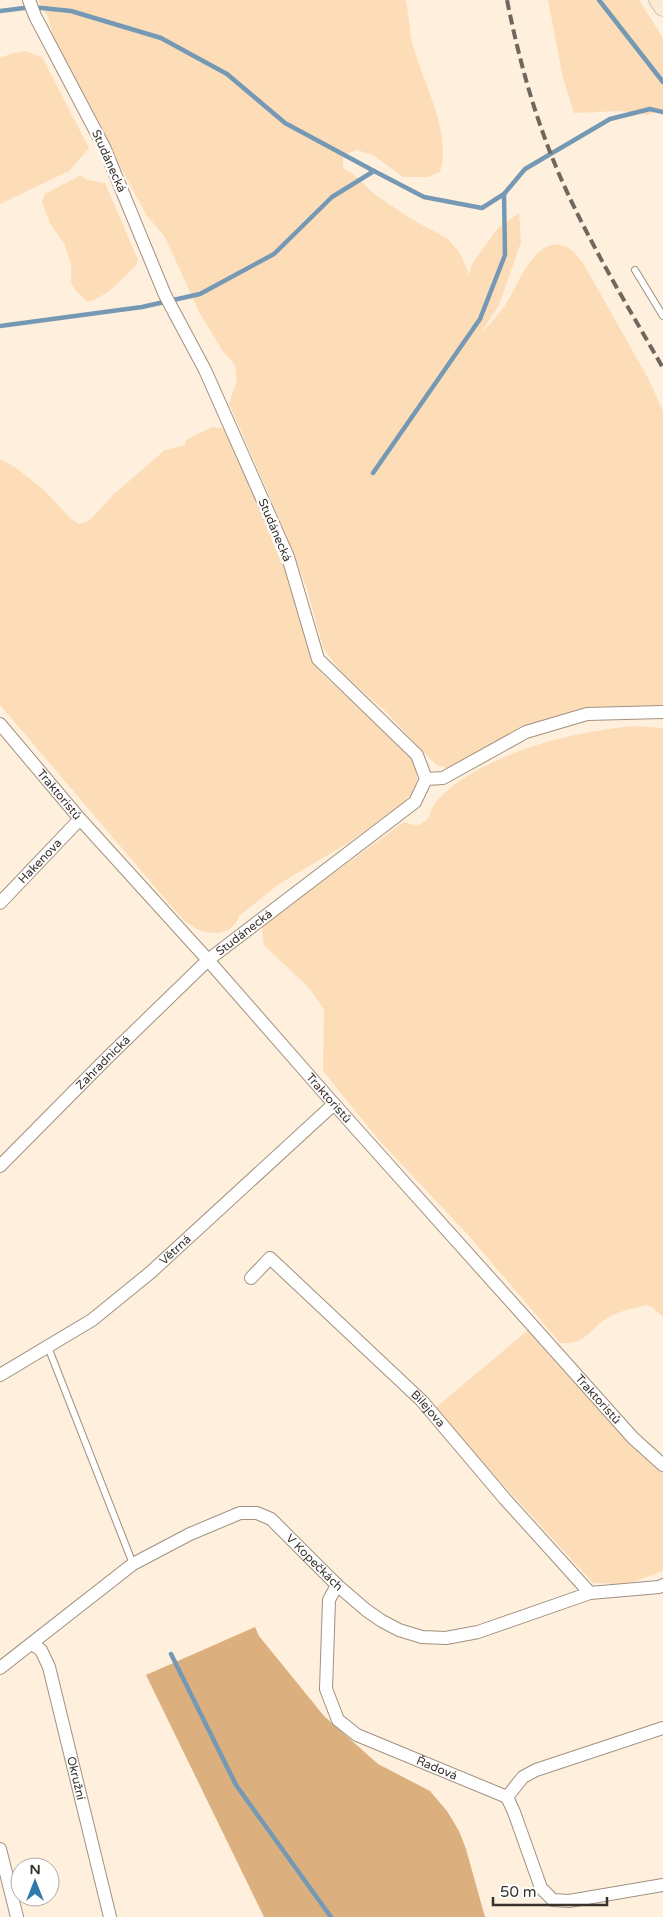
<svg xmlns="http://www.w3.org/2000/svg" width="663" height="1917" font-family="'Varela Round',sans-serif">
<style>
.green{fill:#fdddb7}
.forest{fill:#dbb07e}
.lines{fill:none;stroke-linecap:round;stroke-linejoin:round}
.stream{stroke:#7599b4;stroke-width:4.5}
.lane-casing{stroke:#a09181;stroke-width:8}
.street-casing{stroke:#a09181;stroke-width:14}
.secondary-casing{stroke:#a09181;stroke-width:19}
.lane{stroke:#fff;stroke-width:6}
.street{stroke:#fff;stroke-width:12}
.secondary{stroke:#fcead4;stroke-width:18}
.rail{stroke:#70675d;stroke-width:4;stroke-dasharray:10 5;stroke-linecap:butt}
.labels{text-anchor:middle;stroke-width:5;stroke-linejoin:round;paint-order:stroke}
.street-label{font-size:12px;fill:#39332c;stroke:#fff}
</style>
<rect width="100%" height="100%" fill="#ffefdd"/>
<g class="green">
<path d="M38,0H406C409,15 409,31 413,46C424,85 452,132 440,172L428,177H403L373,155L357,150L343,155V168L357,177L373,193L408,217L448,239L460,253L469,275L472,264L498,228L519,213L521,242L499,305L481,333C492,322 505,308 512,293C522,275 541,230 570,249C575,252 579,259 583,263L649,380L663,411V710L580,713L457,767L447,768L437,765L429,758L384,710L343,674L323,648L307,589L276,511L229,404L237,380L235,365L222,350L199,312L165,237L147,216L115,157L101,126L53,36L48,17Z"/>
<path d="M548,0H639L663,38V110L647,115L621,111L574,113L563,78Z"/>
<path d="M25,51L42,57L89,148L69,171L0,204V58L10,54Z"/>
<path d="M81,175L87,180L105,183L138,260L136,265C122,279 108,296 88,302L76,291L71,282V264L68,255L65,245L50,223L42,202L45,194Z"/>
<path d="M212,427L223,428L232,446L292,586L311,652L322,674L392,738L412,759L416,769L417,780L414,792L402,804L348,843L279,884L239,916C235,932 217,936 202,931C196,929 190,924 184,921L0,705V459L15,467L44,490L70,518L79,524L90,520L115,493L165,450L185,445L186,440Z"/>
<path d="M635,726L663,728V1317L652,1307L647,1305C636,1308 623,1310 613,1315C591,1324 590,1345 560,1343L469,1236L378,1139L323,1071L324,1009L308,987L264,945L262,930L265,923L404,822L418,826C422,823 428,820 429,816C431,811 432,807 436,802C442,795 451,787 458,782C508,748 576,731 635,726Z"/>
<path d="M533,1326L663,1469V1571L627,1584L593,1583L434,1409Z"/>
</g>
<path class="forest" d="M255,1627L259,1636L324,1716L378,1764L430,1791L447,1811L459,1831L466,1849L485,1917H264L146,1675Z"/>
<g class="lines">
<g class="stream">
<path d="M599,0L663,82"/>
<path d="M0,11L32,7L71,11L161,38L227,74L285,123L374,171"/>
<path d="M0,326L142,307L200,294L274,254L332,197L374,171L424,197L482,208L504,194L525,169L610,119L650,109L663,112"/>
<path d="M373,473L480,319L505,255L504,194"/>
<path d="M171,1654L236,1785L331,1917"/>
</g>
<defs>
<g id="lane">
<path d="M635,270L663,316"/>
<path d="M48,1347L133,1564"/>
</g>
<g id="street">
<path id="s1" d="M0,724L80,819L208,960L334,1104L633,1438L663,1465"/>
<path d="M426,779L443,778L526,732L587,714L663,712"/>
<path id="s2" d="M0,903L80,819"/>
<path id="s3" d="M0,1166L107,1058L208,960L415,802L426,779L417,755L318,659L288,557L205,370L165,295L104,147L35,16L29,0"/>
<path id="s4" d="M251,1278L270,1258L422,1401L505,1499L590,1593"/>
<path id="s5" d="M0,1375L92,1320L151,1272L334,1104"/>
<path id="s6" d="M337,1585L329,1600L326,1689L338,1720L357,1735L507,1797"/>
<path id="s7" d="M32,1644L41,1650L49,1667L110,1917"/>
<path id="s8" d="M0,1668L133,1564L190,1534L240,1513H257L271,1519L337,1585L366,1610L382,1621L399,1630L422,1637L446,1638L478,1632L590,1593L659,1587L663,1585"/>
<path d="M507,1797L514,1812L541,1888L553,1900L569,1901L663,1885"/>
<path d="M507,1797L523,1777L536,1770L663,1728"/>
<path d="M0,1849L17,1917"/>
</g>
<path id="secondary" d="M658,0L663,7"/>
</defs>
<use href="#lane" class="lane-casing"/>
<use href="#street" class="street-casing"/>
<use href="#secondary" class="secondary-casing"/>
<use href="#lane" class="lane"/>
<use href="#street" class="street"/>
<use href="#secondary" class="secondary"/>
<path class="rail" d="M507,0C519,60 535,118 559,174C588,241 627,305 663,368"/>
</g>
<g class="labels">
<g class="street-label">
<text transform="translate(109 161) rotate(66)" y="4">Studánecká</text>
<text transform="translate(275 530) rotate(67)" y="4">Studánecká</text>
<text dy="4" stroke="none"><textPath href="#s1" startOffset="92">Traktoristů</textPath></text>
<text dy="4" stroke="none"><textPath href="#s2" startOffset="58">Hakenova</textPath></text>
<text dy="4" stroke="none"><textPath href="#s3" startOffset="338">Studánecká</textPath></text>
<text dy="4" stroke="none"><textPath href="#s3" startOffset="146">Zahradnická</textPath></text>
<text dy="4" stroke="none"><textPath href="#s1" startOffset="498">Traktoristů</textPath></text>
<text dy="4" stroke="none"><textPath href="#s5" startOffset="216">Větrná</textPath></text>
<text dy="4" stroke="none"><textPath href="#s1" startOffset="902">Traktoristů</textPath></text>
<text dy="4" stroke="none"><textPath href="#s4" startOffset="246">Bilejova</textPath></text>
<text dy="4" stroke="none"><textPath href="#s8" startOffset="381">V Kopečkách</textPath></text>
<text dy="4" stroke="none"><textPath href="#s6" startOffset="250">Řadová</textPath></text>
<text dy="4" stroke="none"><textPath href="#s7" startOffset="144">Okružní</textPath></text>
</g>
</g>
<g transform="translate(35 1882)"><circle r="24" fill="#ffffff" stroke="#b0adab"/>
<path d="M0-4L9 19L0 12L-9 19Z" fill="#2e79ac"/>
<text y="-8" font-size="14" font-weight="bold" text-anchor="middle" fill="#39332c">N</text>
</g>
<path d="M493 1897v8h114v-8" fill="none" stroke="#39332c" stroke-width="2.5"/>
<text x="500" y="1897" font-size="15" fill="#39332c" stroke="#ffffff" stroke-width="4" paint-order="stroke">50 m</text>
</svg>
